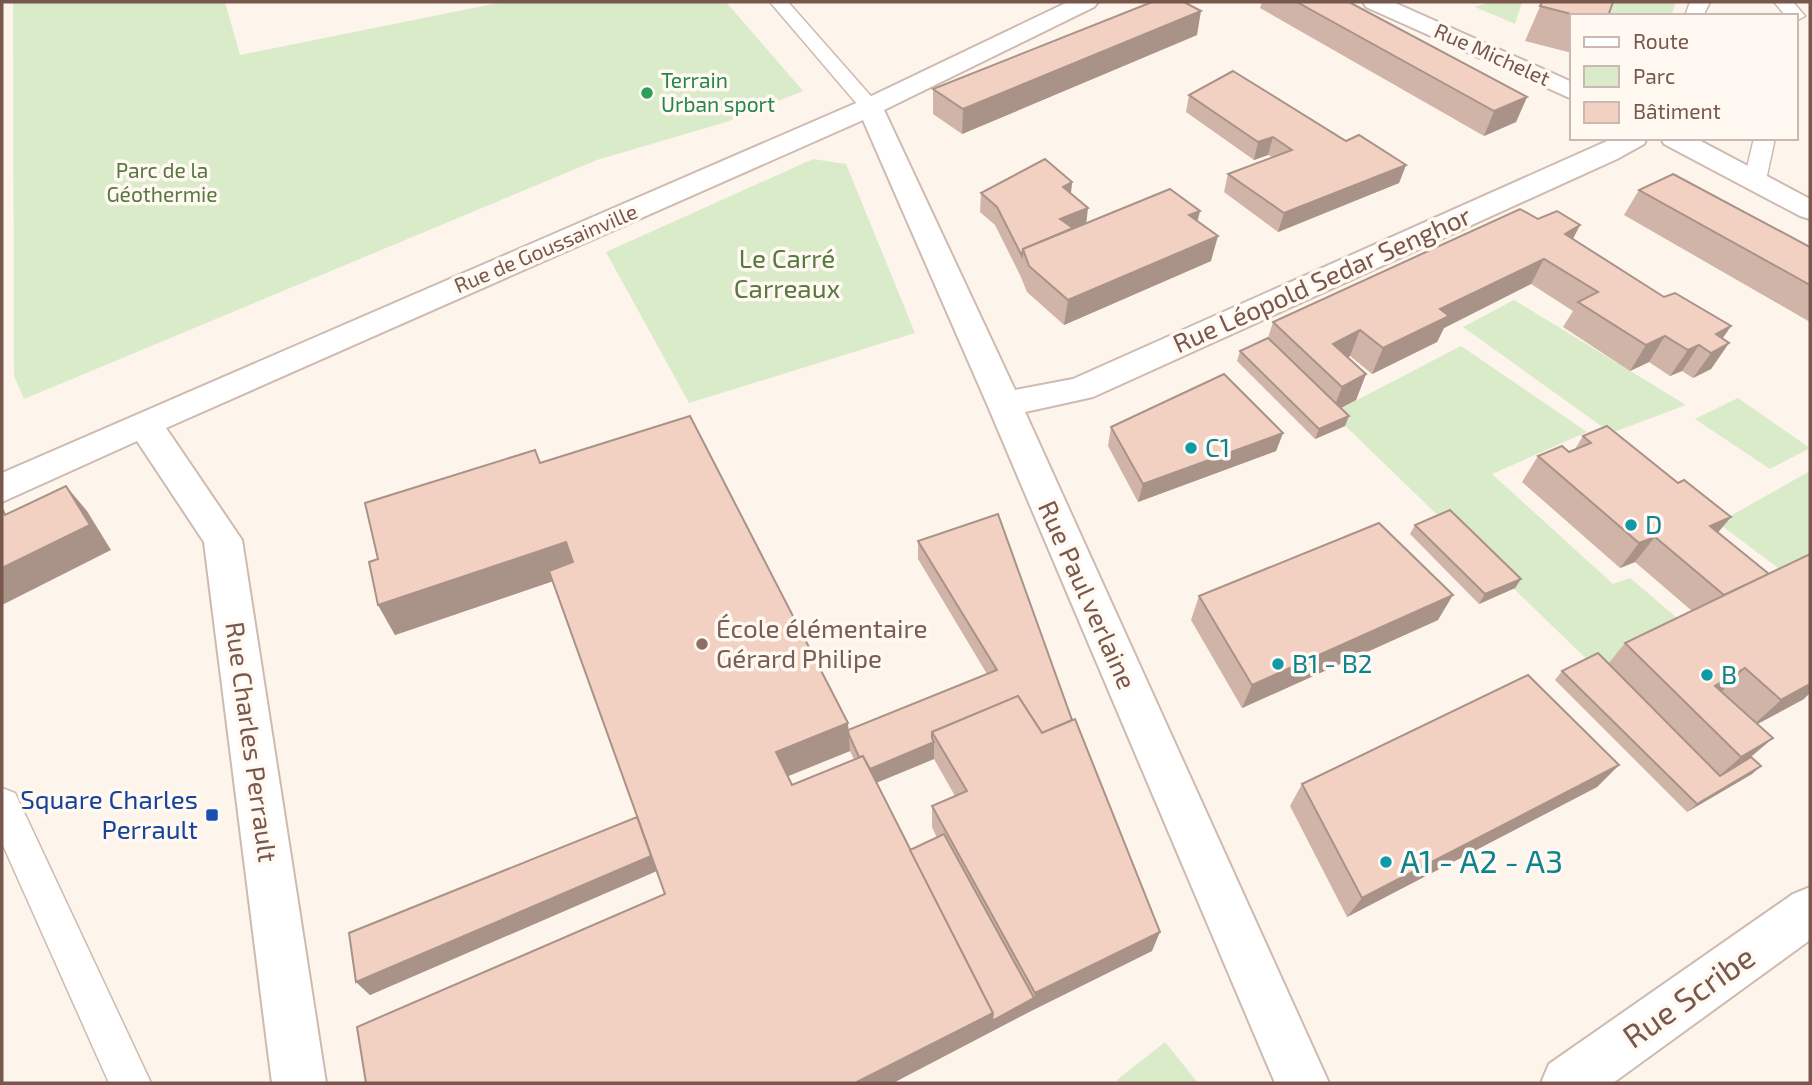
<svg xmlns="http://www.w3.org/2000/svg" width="1812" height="1085" font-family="'Exo 2',sans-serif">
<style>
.green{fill:#daebc9}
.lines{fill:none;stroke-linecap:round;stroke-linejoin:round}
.lane-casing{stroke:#cfbab0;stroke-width:3}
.street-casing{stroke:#cfbab0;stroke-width:4}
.lane{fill:#fff;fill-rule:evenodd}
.street{fill:#fff;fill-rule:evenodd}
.wall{fill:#d0b4a8;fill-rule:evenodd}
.shaded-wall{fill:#a99288}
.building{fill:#f2d1c3;stroke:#a99288;stroke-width:2}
.leisure-dot{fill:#2e9e5b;stroke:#fff9f2;stroke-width:2.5}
.culture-dot{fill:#0f9aa8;stroke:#fff9f2;stroke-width:2.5}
.education-dot{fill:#8d6e63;stroke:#fff9f2;stroke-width:2.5}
.transit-dot{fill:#1a4fb4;stroke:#fff9f2;stroke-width:2.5}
.labels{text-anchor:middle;stroke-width:7;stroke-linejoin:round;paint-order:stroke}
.far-street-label{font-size:21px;fill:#78584d;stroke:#fff9f2}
.far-leisure-label{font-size:21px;fill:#27864d;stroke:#fff9f2;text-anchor:start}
.far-park-label{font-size:21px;fill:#587842;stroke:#fff9f2}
.park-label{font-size:26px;fill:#587842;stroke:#fff9f2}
.street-label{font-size:26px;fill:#78584d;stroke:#fff9f2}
.culture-label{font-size:26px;fill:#0d838f;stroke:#fff9f2;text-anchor:start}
.education-label{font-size:26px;fill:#785e54;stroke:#fff9f2;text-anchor:start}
.transit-label{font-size:26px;fill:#164399;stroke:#fff9f2;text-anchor:end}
.near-culture-label{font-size:32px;fill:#0d838f;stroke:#fff9f2;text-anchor:start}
.near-street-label{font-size:32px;fill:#78584d;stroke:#fff9f2}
</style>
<rect width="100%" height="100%" fill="#fdf4eb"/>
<g class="green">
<path d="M13,2H225L240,55L503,2H726L803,91L726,122L597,160L24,399L14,376Z"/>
<path d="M1491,2H1522L1515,24L1475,7Z"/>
<path d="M1609,2H1676L1671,16H1603Z"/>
<path d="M813,159L846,164L915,333L689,403L606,252Z"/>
<path d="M1514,300L1686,405L1611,433L1463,327Z"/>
<path d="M1461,346L1587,432L1492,474L1613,584L1630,578L1689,628L1601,673L1332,413Z"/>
<path d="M1738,398L1810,448L1770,469L1695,419Z"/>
<path d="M1810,471V556L1781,570L1718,523Z"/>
<path d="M1165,1042L1198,1083H1118L1117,1080Z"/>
</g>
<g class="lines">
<defs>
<g id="lane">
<path d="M770,2H788L877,103L880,107L877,111H863Z"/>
<path d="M1690,2H1710L1703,16H1685Z"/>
<path d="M1774,2H1793L1805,16L1796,21V16H1786Z"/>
<path d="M1754,138H1775L1766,180L1763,185H1747L1744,180Z"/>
<path d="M2,788L15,793L151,1083H109L2,843Z"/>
</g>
<g id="street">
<path d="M1068,2H1098L1094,7L884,110L1015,390L1073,379L1614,138H1647L1644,144L1617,159L1093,397L1025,412L1329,1083H1275L987,404L863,120L166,428L242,540L326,1083H272L204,542L137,441L2,502V473L861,101Z"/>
<path d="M1363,2H1393L1572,82V99L1366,7Z"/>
<path d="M1661,138H1695L1810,199V219L1800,216L1664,144Z"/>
<path d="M1810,887V940L1613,1083H1541L1549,1064L1793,894Z"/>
</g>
</defs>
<use href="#lane" class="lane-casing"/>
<use href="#street" class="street-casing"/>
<use href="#lane" class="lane"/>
<use href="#street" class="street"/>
</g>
<g class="wall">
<path d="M1262,2H1349L1527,97L1516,122L1484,136L1260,8Z"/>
<path d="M1542,2L1608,16H1572V53L1525,41Z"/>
<path d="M1197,35L962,134L933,114V89Z"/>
<path d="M1189,95L1346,141L1406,165L1399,183L1278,232L1224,192L1228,174L1272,157L1268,155L1254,160L1186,112Z"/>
<path d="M1072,182L1071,193L1086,223L1197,221L1211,261L1064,325L1027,292L1020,275L995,225L980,212L981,193Z"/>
<path d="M1639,190L1810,247V322L1624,215Z"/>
<path d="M1538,219L1580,225L1573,239L1664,297L1731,326L1722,339L1729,343L1711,369L1693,378L1682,371L1670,376L1649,362L1630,371L1563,327L1573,311L1531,284L1444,328L1437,342L1372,374L1350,356L1348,357L1366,374L1356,400L1340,408L1345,426L1315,439L1237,361L1240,351L1268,338L1273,322Z"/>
<path d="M1111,427L1283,433L1276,451L1138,502L1108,446Z"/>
<path d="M1583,436L1678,483L1718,533L1804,699L1757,724L1773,738L1751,757L1752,774L1687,812L1555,680L1562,671L1608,664L1625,643L1692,611L1635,562L1620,568L1522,482L1538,456L1569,452L1575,449Z"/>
<path d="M540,463L848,730L987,674L918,559V541L998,514L1152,951L1031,1011L893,1083H366L665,894L656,871L370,995L356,982L637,817L553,581L395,635L378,605V559ZM850,751L854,759L792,785L788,776ZM934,759L955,796L932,806V827L937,838L910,850L876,783Z"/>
<path d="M1415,525L1521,579L1515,588L1479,604L1410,534Z"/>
<path d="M1199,596L1438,620L1242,708L1191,620Z"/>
<path d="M1619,765L1597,787L1347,917L1290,806L1302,784Z"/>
</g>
<g class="shaded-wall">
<path d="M1201,11L1197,35L962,134L963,109Z"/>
<path d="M1527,97L1516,122L1484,136L1494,111Z"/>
<path d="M1273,137L1268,155L1254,160L1258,142Z"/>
<path d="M1406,165L1399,183L1278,232L1284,213Z"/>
<path d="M1072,182L1070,201L1063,187Z"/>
<path d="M1088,208L1086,226L1058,237L1060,219Z"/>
<path d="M1200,211L1194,236L1189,215Z"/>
<path d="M1580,225L1567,250L1565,234Z"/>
<path d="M1218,236L1211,261L1064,325L1068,300Z"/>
<path d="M1544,259L1531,284L1444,328L1437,342L1372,374L1383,348L1440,309Z"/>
<path d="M1731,326L1714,351L1729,343L1711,369L1693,378L1711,353L1716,334Z"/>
<path d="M1360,330L1350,356L1324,370L1333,344Z"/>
<path d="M1665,336L1649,362L1630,371L1646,345Z"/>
<path d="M1699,345L1682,371L1670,376L1688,350Z"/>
<path d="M1366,374L1356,400L1332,413L1342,387Z"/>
<path d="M1349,416L1345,426L1315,439L1319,429Z"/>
<path d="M1283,433L1276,451L1138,502L1143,484Z"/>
<path d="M66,486L87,511L111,550L2,605V568Z"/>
<path d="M1731,517L1710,542V526Z"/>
<path d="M1655,537L1635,562L1620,568L1639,543Z"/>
<path d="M566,542L577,573L395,635L378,605Z"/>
<path d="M1521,579L1515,588L1479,604L1485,594Z"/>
<path d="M1453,595L1438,620L1242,708L1252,685Z"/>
<path d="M1745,668L1716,697L1715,686Z"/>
<path d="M1810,684V693L1804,699L1750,728L1781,700Z"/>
<path d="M848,723L850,751L781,779L776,752Z"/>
<path d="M1773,738L1741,765L1710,784L1741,757Z"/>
<path d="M934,742V759L866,787V771Z"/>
<path d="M1619,765L1597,787L1347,917L1362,898Z"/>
<path d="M1761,766L1752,774L1687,812L1697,804Z"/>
<path d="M651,856L657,871L370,995L356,982Z"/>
<path d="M1160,932L1152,951L1031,1011L893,1083H855L993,1013L1034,998L1035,993Z"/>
</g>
<g class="building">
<path d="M1152,2H1184L1201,11L963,109L933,89Z"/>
<path d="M1297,2H1349L1527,97L1494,111Z"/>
<path d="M1542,2H1613L1608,16H1579L1540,6Z"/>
<path d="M1233,71L1346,141L1359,135L1406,165L1284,213L1228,174L1292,150L1273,137L1258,142L1189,95Z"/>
<path d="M1045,159L1072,182L1063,187L1088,208L1060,219L1073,228L1023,249L1022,256L997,207L981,193Z"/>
<path d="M1673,174L1810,247V285L1639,190Z"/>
<path d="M1170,189L1200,211L1189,215L1218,236L1068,300L1029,266L1023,249Z"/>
<path d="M1520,209L1538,219L1557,211L1580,225L1565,234L1664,297L1675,293L1731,326L1716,334L1729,343L1711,353L1699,345L1688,350L1665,336L1646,345L1578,302L1598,292L1544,259L1440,309L1449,316L1383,348L1360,330L1333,344L1366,374L1342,387L1273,322Z"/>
<path d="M1268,338L1349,416L1319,429L1240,351Z"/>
<path d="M1224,374L1283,433L1143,484L1111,427Z"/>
<path d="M690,416L848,723L776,752L792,785L863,756L993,1013L855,1083H366L357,1027L665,894L549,571L573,562L566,542L378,605L369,562L378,559L365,503L535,450L540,463Z"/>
<path d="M1607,426L1678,483L1684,480L1731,517L1710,526L1769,574L1724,595L1655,537L1639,543L1538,456L1562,446L1569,452L1591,443L1583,436Z"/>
<path d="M66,486L90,525L2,568V508L5,515Z"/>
<path d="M1450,510L1521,579L1485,594L1415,525Z"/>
<path d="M998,514L1072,720L1042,733L1018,696L932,732V738L934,742L870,769L863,756L859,757L849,735L848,730L997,670L918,541Z"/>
<path d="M1379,523L1453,595L1252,685L1199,596Z"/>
<path d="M1810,554V684L1781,700L1745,668L1715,686L1773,738L1741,757L1625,643Z"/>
<path d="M1598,653L1720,776L1751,757L1761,766L1697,804L1562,671Z"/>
<path d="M1528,675L1619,765L1362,898L1302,784Z"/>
<path d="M1018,696L1042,733L1075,719L1160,932L1035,993L932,806L967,791L932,732Z"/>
<path d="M637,817L651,856L356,982L349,933Z"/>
<path d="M944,834L1034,998L992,1021L993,1013L910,850Z"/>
</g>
<circle class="leisure-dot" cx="647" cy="93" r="7"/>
<g class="culture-dot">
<circle cx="1191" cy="448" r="7"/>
<circle cx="1631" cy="525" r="7"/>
<circle cx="1278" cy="664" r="7"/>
<circle cx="1707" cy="675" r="7"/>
<circle cx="1386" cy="862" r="7"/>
</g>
<circle class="education-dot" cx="702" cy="644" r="7"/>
<rect class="transit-dot" x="205" y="808" width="14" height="14" rx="3.5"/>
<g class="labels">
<g class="far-street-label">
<text transform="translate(1492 55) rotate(24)" y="7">Rue Michelet</text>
<text transform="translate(546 249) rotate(-23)" y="7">Rue de Goussainville</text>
</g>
<g class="far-leisure-label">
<text x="661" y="88">Terrain<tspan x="661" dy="24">Urban sport</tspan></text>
</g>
<g class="far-park-label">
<text x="162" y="178">Parc de la<tspan x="162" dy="24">Géothermie</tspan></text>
</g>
<g class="park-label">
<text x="787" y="268">Le Carré<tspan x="787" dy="30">Carreaux</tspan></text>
</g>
<g class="street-label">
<text transform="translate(1322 280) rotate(-24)" y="9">Rue Léopold Sedar Senghor</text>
<text transform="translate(1087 595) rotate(66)" y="9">Rue Paul verlaine</text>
<text transform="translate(251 742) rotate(82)" y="9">Rue Charles Perrault</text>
</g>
<g class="culture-label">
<text x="1205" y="457">C1</text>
<text x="1645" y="534">D</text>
<text x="1292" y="673">B1 - B2</text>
<text x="1721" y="684">B</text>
</g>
<g class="education-label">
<text x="716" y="638">École élémentaire<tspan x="716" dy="30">Gérard Philipe</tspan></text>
</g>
<g class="transit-label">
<text x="198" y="809">Square Charles<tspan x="198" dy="30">Perrault</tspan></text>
</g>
<g class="near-culture-label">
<text x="1400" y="873">A1 - A2 - A3</text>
</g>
<g class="near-street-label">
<text transform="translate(1689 997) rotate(-35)" y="11">Rue Scribe</text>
</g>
</g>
<rect width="1812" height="1085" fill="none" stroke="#78584d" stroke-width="7"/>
<rect x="1570" y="14" width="228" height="126" fill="#fff9f2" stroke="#c9b9b0" stroke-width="2"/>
<rect x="1584" y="37" width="35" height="10" fill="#ffffff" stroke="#c9b9b0" stroke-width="2"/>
<text x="1633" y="49" font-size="21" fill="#78584d">Route</text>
<rect x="1584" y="66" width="35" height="21" fill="#daebc9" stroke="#c9b9b0" stroke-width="2"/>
<text x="1633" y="84" font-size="21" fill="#78584d">Parc</text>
<rect x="1584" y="102" width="35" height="21" fill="#f2d1c3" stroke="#c9b9b0" stroke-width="2"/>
<text x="1633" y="119" font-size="21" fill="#78584d">Bâtiment</text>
</svg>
